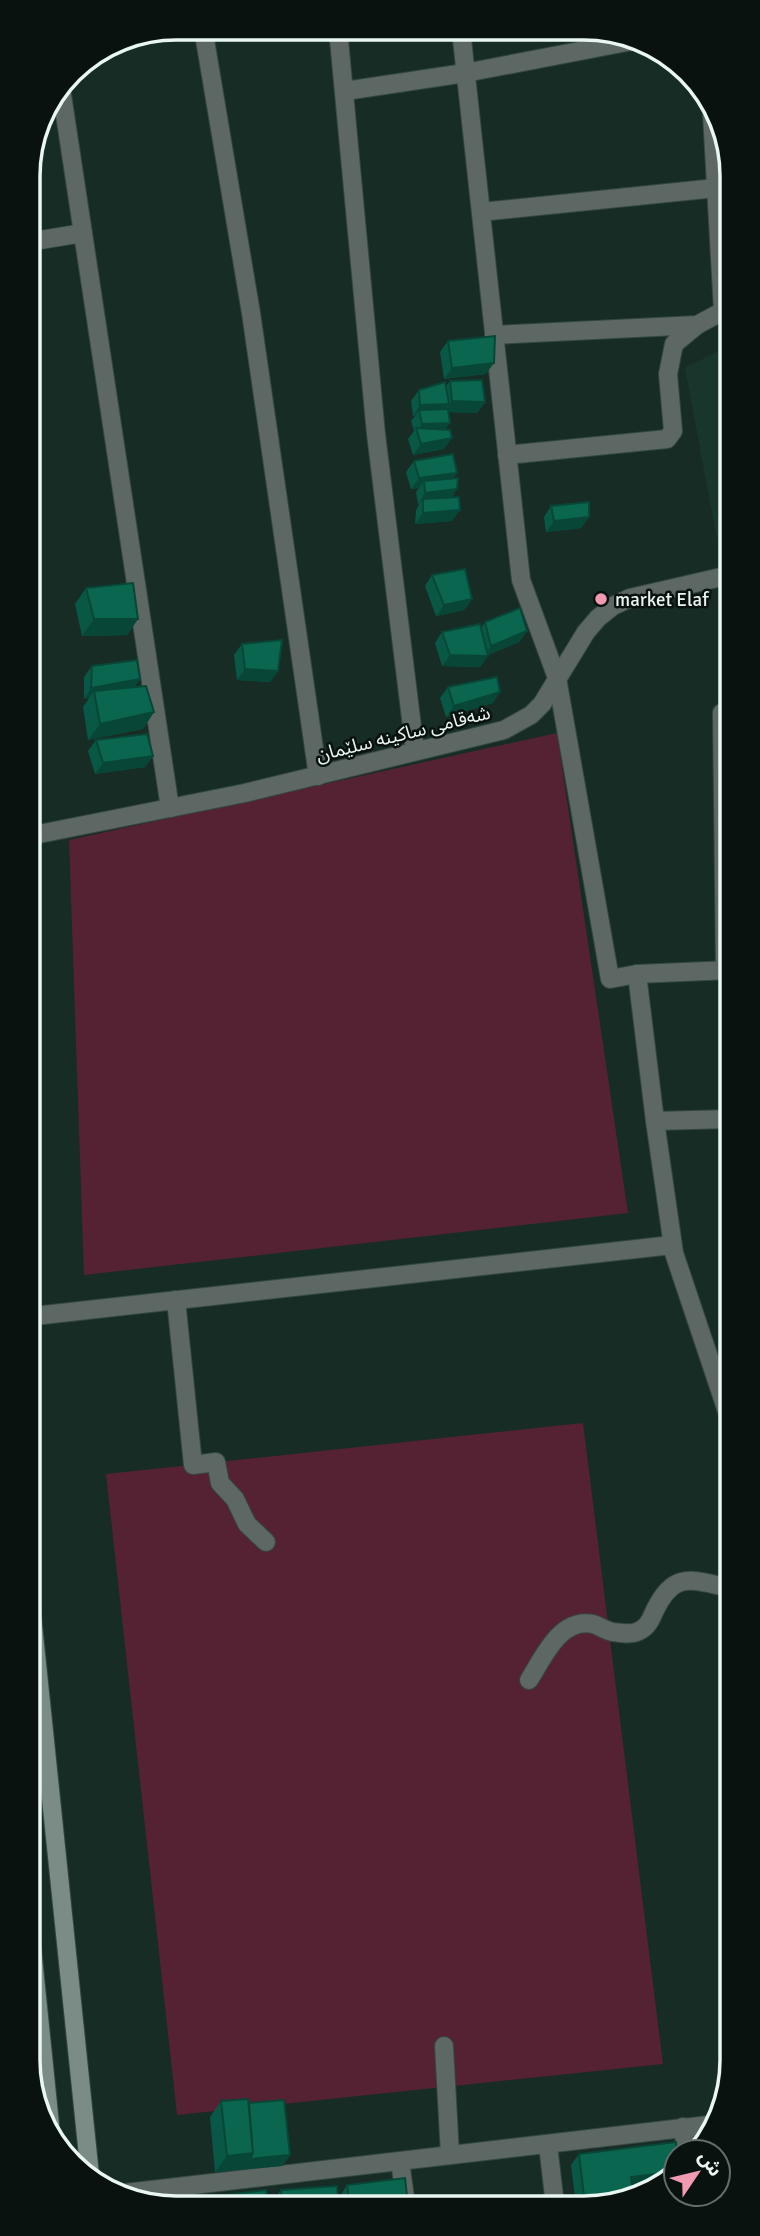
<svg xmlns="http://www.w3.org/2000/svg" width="760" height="2236" font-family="Signika,'Noto Sans Arabic',sans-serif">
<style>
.built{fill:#18362c}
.green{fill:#542233}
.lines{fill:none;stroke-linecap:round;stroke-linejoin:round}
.minor-casing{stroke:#344842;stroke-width:20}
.tertiary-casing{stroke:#344842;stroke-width:20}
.secondary-casing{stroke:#344842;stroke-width:20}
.minor{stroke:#5d6763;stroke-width:18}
.tertiary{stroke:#5d6763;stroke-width:18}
.secondary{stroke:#7b8b85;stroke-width:18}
.wall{fill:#095845}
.shaded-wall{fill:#084738}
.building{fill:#0b6650;stroke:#084738;stroke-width:2}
.poi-dot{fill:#f19ab2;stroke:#09120f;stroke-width:2.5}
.labels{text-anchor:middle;stroke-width:5;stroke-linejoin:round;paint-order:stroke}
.poi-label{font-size:19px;fill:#e9f6f1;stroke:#09120f;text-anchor:start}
.street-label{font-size:19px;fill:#e9f6f1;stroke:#09120f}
.rim{fill:none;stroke:#e9f6f1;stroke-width:3.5}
</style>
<rect width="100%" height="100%" fill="#172c25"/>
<path class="built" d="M729,346L730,564L722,566L685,368Z"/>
<g class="green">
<path d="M557,733L628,1213L84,1275L69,840Z"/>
<path d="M583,1423L663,2064L177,2115L106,1474Z"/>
<path d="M31,2019L40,2106L31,2089Z"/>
</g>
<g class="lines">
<defs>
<g id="minor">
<path d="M203,28L251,313L318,776"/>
<path d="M338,29L376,434L415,751"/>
<path d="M461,30L521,580L557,678L610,979L637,974L730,970"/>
<path d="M61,88L170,808"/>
<path d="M345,91L465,73L632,41"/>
<path d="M712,114L723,311"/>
<path d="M481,212L716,188"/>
<path d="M28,242L83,233"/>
<path d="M494,335L697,325L729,308"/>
<path d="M507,455L667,439L673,431L668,374L674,344L697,325"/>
<path d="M725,970L722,713L730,708"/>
<path d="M637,974L655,1121L730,1119"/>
<path d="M655,1121L674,1253L731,1423"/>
<path d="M176,1300L193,1465L216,1462L220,1483L235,1499L247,1524L266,1542"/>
<path d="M34,1316L672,1245"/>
<path d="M529,1680C543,1658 560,1617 593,1624C600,1626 606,1631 613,1632C622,1633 631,1635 639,1631C648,1627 651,1619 655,1610C675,1569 693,1581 731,1588"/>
<path d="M444,2046L450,2155"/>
<path d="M683,2127L686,2152"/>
<path d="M548,2145L555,2205"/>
<path d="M400,2161L406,2205"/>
<path d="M125,2193L709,2125"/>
</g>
<path id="tertiary" d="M29,836L245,793L504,730L531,715L542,704L586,632L598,618L613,606L630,598L730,575"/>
<g id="secondary">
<path d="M30,1596L90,2175"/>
<path d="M31,1938L50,2124"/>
</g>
</defs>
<use href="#minor" class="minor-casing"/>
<use href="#tertiary" class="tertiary-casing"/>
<use href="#secondary" class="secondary-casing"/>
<use href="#minor" class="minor"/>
<use href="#tertiary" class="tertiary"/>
<use href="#secondary" class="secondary"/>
</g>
<g class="wall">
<path d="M448,341L486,374L444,379L440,352Z"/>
<path d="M450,381L485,402L477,413L449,412L445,430L444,449L413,455L408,439L414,431L411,421L415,416H413L411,401L419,390L446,386Z"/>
<path d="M414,461L457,473L453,478L452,497V521L415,524L416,510L419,504H418L416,492L419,488L411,489L406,472Z"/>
<path d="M551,506L589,517L581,528L546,532L544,517Z"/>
<path d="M432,575L472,599L464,610L436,616L425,586Z"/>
<path d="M86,588L138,619L127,635L82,636L75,604Z"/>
<path d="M485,622L527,631L519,642L488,655L480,667L442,666L435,643L442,632L481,628Z"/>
<path d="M242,644L278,671L270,682L237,680L234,655Z"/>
<path d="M92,666L140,679L134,687L154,712L143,729L88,740L83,707L89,698L84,699V677Z"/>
<path d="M448,687L493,703L446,717L440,698Z"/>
<path d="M96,740L153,756L145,767L95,774L88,751Z"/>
<path d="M221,2101L249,2103L290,2155L282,2166L215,2172L210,2117Z"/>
<path d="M579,2154L676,2169L648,2185L632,2187L613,2205H576L571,2165Z"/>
<path d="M347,2185L408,2205H341L340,2196Z"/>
<path d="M281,2190L339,2205H273V2201Z"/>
</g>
<g class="shaded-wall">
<path d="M494,363L486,374L444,379L452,368Z"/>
<path d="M452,401L485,402L477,413L444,412Z"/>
<path d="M449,404L441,415L419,410L415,416H413L420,405Z"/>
<path d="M450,423L442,434L417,432L422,424Z"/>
<path d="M452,438L444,449L413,455L421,444Z"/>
<path d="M457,473L449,484L424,481L419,488L411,489L419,478Z"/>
<path d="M457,489L450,500L423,499L419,504H418L425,493Z"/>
<path d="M460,510L452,521L415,524L423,513Z"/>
<path d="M589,517L581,528L546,532L554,521Z"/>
<path d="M472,599L464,610L436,616L444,605Z"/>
<path d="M94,619H138L127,635L82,636Z"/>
<path d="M527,631L519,642L486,656H488L480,667L442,666L450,655L484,656L491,646Z"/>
<path d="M245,669L278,671L270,682L237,680Z"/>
<path d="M140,679L132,690L94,691L89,698L84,699L91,688Z"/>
<path d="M500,692L493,703L446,717L454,706Z"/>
<path d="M154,712L143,729L88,740L100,724Z"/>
<path d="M153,756L145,767L95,774L103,763Z"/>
<path d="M253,2153L290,2155L282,2166L215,2172L227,2156Z"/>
<path d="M670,2172L648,2185L623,2188L631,2177Z"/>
</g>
<g class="building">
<path d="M495,336L494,363L452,368L448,341Z"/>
<path d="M482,380L485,402L452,401L450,381Z"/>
<path d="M445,382L449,404L420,405L419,390Z"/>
<path d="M448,409L450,423L422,424L419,410Z"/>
<path d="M416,428L450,430L452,438L421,444Z"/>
<path d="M453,454L457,473L419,478L414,461Z"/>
<path d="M458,478L457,489L425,493L424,481Z"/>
<path d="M459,497L460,510L423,513V499Z"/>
<path d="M589,502V517L554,521L551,506Z"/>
<path d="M465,569L472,599L444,605L432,575Z"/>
<path d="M133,583L138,619H94L86,588Z"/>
<path d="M520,608L527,631L491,646L485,622Z"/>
<path d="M480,624L488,656L450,655L442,632Z"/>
<path d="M282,640L278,671L245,669L242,644Z"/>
<path d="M137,660L140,679L91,688L92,666Z"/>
<path d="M497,677L500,692L454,706L448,687Z"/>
<path d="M146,686L154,712L100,724L94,691Z"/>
<path d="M147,734L153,756L103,763L96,740Z"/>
<path d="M248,2099L253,2153L227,2156L221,2101Z"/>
<path d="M284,2100L290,2155L250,2159L253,2153L249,2103Z"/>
<path d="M676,2142L677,2152H676V2169L670,2172L631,2177L633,2194L613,2205H585L579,2154Z"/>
<path d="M405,2178L408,2205H350L347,2185Z"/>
<path d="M337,2186L339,2205H282L281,2190Z"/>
<path d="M266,2190L268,2205H175L174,2201Z"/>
</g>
<circle class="poi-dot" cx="601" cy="599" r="7"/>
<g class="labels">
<g class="poi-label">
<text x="615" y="606">market Elaf</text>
</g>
<g class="street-label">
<text transform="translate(403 733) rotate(-14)" y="7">شەقامی ساکینە سلێمان</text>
</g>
</g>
<path d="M0 0H760V2236H0ZM176 40H584A136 136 0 0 1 720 176V2060A136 136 0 0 1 584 2196H176A136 136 0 0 1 40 2060V176A136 136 0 0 1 176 40Z" fill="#09120f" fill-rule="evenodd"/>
<path class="rim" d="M176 40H584A136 136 0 0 1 720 176V2060A136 136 0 0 1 584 2196H176A136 136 0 0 1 40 2060V176A136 136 0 0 1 176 40Z"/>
<g transform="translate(697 2173) rotate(55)"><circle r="33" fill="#09120f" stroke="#636d69" stroke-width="2"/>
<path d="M0-5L12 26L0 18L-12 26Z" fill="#f19ab2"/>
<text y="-10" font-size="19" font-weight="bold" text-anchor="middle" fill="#e9f6f1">ش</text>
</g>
</svg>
